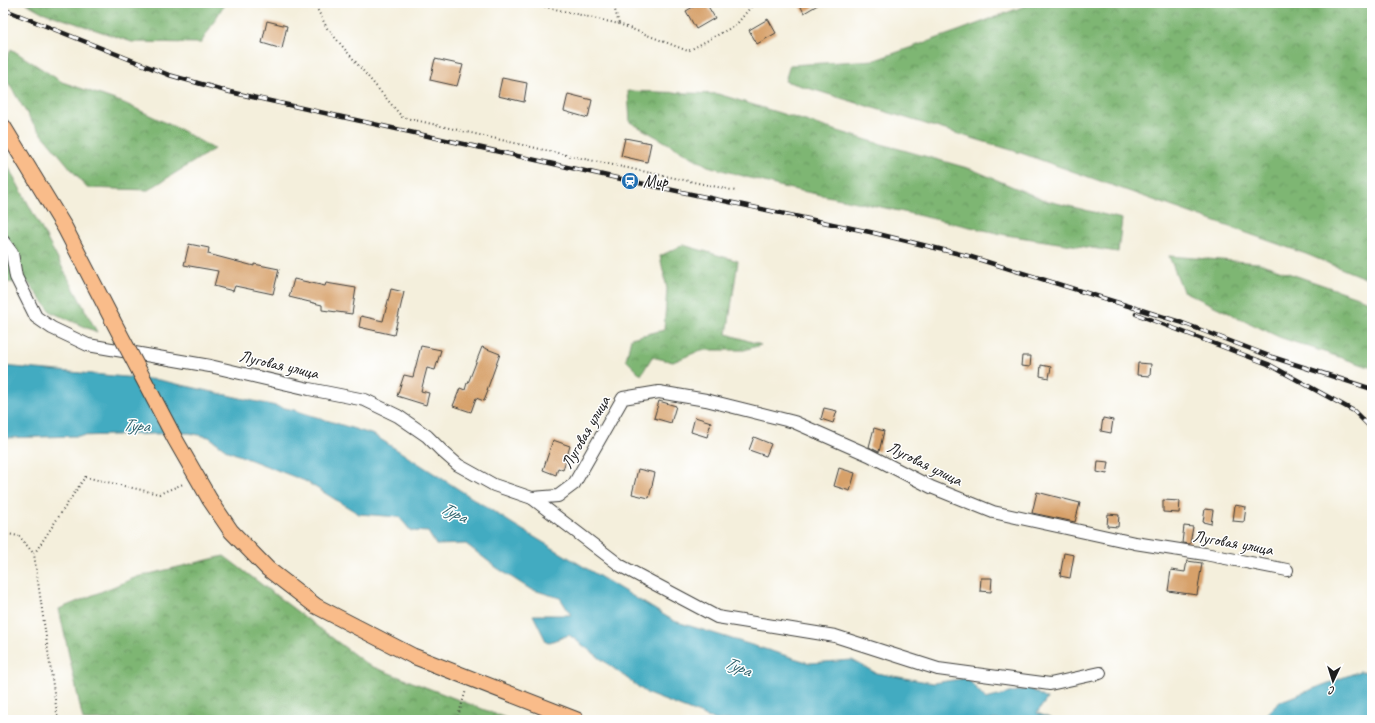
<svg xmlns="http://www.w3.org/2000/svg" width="1375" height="723" font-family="Caveat,sans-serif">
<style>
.forest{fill:url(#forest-crowns);stroke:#4d6948}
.water{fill:#42abc1;stroke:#2f646e}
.building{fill:#d7a16b}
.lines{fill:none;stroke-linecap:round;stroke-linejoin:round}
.minor-casing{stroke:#3c3c39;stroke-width:14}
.major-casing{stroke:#3c3c39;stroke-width:17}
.path{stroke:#3c3c39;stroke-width:2;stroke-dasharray:1 3;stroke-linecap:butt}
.minor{stroke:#fff;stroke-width:12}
.major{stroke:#f9bc8a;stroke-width:15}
.rail-casing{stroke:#1c1c1c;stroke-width:4.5}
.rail{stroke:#fff;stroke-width:3;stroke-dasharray:9;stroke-linecap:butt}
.major-bridge-casing{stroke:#3c3c39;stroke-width:17;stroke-linecap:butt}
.major-bridge{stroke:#f9bc8a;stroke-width:15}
.labels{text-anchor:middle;stroke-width:3;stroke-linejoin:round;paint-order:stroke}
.poi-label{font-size:17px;fill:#1c1c1c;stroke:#fff;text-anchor:start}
.street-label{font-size:17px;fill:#1c1c1c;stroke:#fff}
.water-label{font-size:18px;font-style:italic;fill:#2f646e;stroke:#fff}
</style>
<defs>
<pattern id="forest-crowns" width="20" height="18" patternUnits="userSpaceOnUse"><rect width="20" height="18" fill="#7eb673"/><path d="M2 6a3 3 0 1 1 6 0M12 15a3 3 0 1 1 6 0" fill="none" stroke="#66935e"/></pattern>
</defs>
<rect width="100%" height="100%" fill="#fff"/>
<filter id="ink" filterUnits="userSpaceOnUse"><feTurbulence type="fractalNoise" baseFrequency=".025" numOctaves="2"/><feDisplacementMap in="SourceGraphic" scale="8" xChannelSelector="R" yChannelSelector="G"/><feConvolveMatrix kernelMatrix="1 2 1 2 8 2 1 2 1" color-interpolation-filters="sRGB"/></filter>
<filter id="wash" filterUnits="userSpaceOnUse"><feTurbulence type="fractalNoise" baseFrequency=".012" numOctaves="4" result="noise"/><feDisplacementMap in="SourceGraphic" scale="16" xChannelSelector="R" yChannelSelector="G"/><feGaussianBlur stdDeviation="0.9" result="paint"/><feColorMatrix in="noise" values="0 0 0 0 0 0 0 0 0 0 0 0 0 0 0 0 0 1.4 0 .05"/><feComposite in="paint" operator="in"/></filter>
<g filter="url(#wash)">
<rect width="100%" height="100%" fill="#f4efdc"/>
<g class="forest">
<path d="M26,3H225L201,43L132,42L42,12Z"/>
<path d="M1033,3H1372V281L1306,254L1021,153L785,81L790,65L875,60L958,31Z"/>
<path d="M11,49L62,82L124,103L179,129L214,149L148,190L87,188L32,122L3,74V65Z"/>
<path d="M628,91L718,94L867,140L971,169L1044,200L1122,219L1118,252L1006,235L881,207L782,187L708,166L630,122Z"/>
<path d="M3,157L97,332L51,312L27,281L3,283Z"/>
<path d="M683,245L738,261L727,334L761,345L744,350H701L673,362L652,357L641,375L626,360L631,338L664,330L667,289L660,256Z"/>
<path d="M1169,256L1259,263L1372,302V368L1279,337L1183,291Z"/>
<path d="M224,556L368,665L511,720H83L59,609L137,577Z"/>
</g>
<g class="water">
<path d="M3,366L159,380L294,410L374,435L516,526L674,621L810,663L852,660L876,673L933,683L967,678L986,699L1029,688L1047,699L1037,713L1055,720H715L648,694L569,635L547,643L533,615H571L560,598L530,589L497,568L466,544L436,545L428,532L411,531L399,517L359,514L305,481L228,451L209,437L189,433L3,438Z"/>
<path d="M1360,671L1372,673V720H1260L1281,701Z"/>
</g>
<g id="blocks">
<g class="building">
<path d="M700,3H706L715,18L696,29L686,11Z"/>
<path d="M799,3H821L804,13Z"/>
<path d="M768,19L776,33L757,44L749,30Z"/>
<path d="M267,21L287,26L282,49L262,43Z"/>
<path d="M435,59L463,65L457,86L430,80Z"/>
<path d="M502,78L527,83L524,102L498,96Z"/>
<path d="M568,94L592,100L588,118L564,111Z"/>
<path d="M625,138L651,143L647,162L621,156Z"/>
<path d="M189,244L209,248L208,254L254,266V264L279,269L273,294L235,286L233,291L214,286L218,271L184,265Z"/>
<path d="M294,279L325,286L326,283L356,288L352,314L322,310V305L289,297Z"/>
<path d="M391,289L404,292L394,335L359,327L361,316L383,321Z"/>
<path d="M421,346L441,350L435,370L427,368L421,391L429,393L426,405L397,396L404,375L413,377Z"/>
<path d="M482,347L500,354L487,390L488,391L484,401L476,398L471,412L453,406L460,388L465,390L467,383H468Z"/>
<path d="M1022,356H1031L1030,367L1021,366Z"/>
<path d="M1138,363L1151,364L1150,376L1137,375Z"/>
<path d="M1041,365L1051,367L1049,378L1040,376Z"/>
<path d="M659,401L676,406L671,423L654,418Z"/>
<path d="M824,408L837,411L833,423L821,419Z"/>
<path d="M695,417L711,422L707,437L691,432Z"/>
<path d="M1103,418L1113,420L1111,433L1101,431Z"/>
<path d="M874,428L884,431L879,452L869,447Z"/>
<path d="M754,437L771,444L766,456L749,450Z"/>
<path d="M553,440L570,446L563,470L558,468L556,475L543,470Z"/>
<path d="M1098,461L1109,462L1107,474L1097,472Z"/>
<path d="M839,468L855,473L850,491L834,486Z"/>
<path d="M638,469L655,473L649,498L632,494Z"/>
<path d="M1037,492L1080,503L1075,522L1032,513Z"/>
<path d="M1163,500L1180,501L1179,513L1163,512Z"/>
<path d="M1235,505L1246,507L1244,522L1233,521Z"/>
<path d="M1205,509L1213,510L1211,524L1203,522Z"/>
<path d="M1108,514L1119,515L1118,527L1107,526Z"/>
<path d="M1184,526L1193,527L1190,544L1182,543Z"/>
<path d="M1064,553L1074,555L1070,578L1060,576Z"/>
<path d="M1187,561L1202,563L1197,595L1168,591L1171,570L1185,572Z"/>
<path d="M981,578H992L991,592L980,591Z"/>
</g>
</g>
</g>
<g filter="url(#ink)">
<use href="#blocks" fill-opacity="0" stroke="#3c3c39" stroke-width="1"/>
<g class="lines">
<defs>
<g id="minor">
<path d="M3,241L12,253L16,277L36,317L52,328L88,345L210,366L309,389L365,400L398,416L427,436L442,451L458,465L494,485L532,498L558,496L574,484L623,398L659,392L706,400L794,422L869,455L931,487L993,512L1135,543L1205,554L1287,570"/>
<path d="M532,498L621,566L717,617L835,636L938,669L1050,684L1100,673"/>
</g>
<g id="major">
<path d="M3,126L65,228L112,319"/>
<path d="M210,500L231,531L268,569L316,606L413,656L577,720"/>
</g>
</defs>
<use href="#minor" class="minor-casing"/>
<use href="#major" class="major-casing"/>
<g class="path">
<path d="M314,3L327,28L402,117L566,155L736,191"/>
<path d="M529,3L619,24L688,51L736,25L754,3"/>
<path d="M613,3L619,24"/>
<path d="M3,533L19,536L34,554"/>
<path d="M58,720L34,554L85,477L159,494L183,484"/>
<path d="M457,720L466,690"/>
</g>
<use href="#minor" class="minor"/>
<use href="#major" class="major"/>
<defs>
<g id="rail">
<path d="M3,9L169,75L230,92L630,181L870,232L968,256L1180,322L1272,357L1372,389"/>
<path d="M1136,314L1268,364L1354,411L1372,429"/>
</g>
</defs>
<use href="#rail" class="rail-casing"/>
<use href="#rail" class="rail"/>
<defs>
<path id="major-bridge" d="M112,319L175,439L210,500"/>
</defs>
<use href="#major-bridge" class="major-bridge-casing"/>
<use href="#major-bridge" class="major-bridge"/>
</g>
</g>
<defs>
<symbol id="station-disc" viewBox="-11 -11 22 22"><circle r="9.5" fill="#1f6fb2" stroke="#fff"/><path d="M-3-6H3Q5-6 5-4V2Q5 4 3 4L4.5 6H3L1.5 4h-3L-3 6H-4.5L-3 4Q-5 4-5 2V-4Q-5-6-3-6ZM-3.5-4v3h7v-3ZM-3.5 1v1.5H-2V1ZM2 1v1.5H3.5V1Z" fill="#fff"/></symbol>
</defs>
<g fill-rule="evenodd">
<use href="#station-disc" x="620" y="171" width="20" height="20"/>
</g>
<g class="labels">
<g class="poi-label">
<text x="643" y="187">Мир</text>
</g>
<g class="street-label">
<text transform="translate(279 364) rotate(13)" y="6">Луговая улица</text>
<text transform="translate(585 432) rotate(-60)" y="6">Луговая улица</text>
<text transform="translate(925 463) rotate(26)" y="6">Луговая улица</text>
<text transform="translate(1233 542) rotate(10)" y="6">Луговая улица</text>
</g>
<g class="water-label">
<text transform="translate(136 425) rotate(3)" y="6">Тура</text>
<text transform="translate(454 512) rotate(26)" y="6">Тура</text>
<text transform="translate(738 666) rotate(22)" y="6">Тура</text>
</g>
</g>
<rect width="1375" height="723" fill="none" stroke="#fff" stroke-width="16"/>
<g transform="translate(1333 681) rotate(184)" stroke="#ffffff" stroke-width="3" paint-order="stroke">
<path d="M0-3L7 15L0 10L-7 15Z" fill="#1c1c1c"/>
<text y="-6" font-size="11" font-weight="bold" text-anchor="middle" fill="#1c1c1c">С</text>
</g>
</svg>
